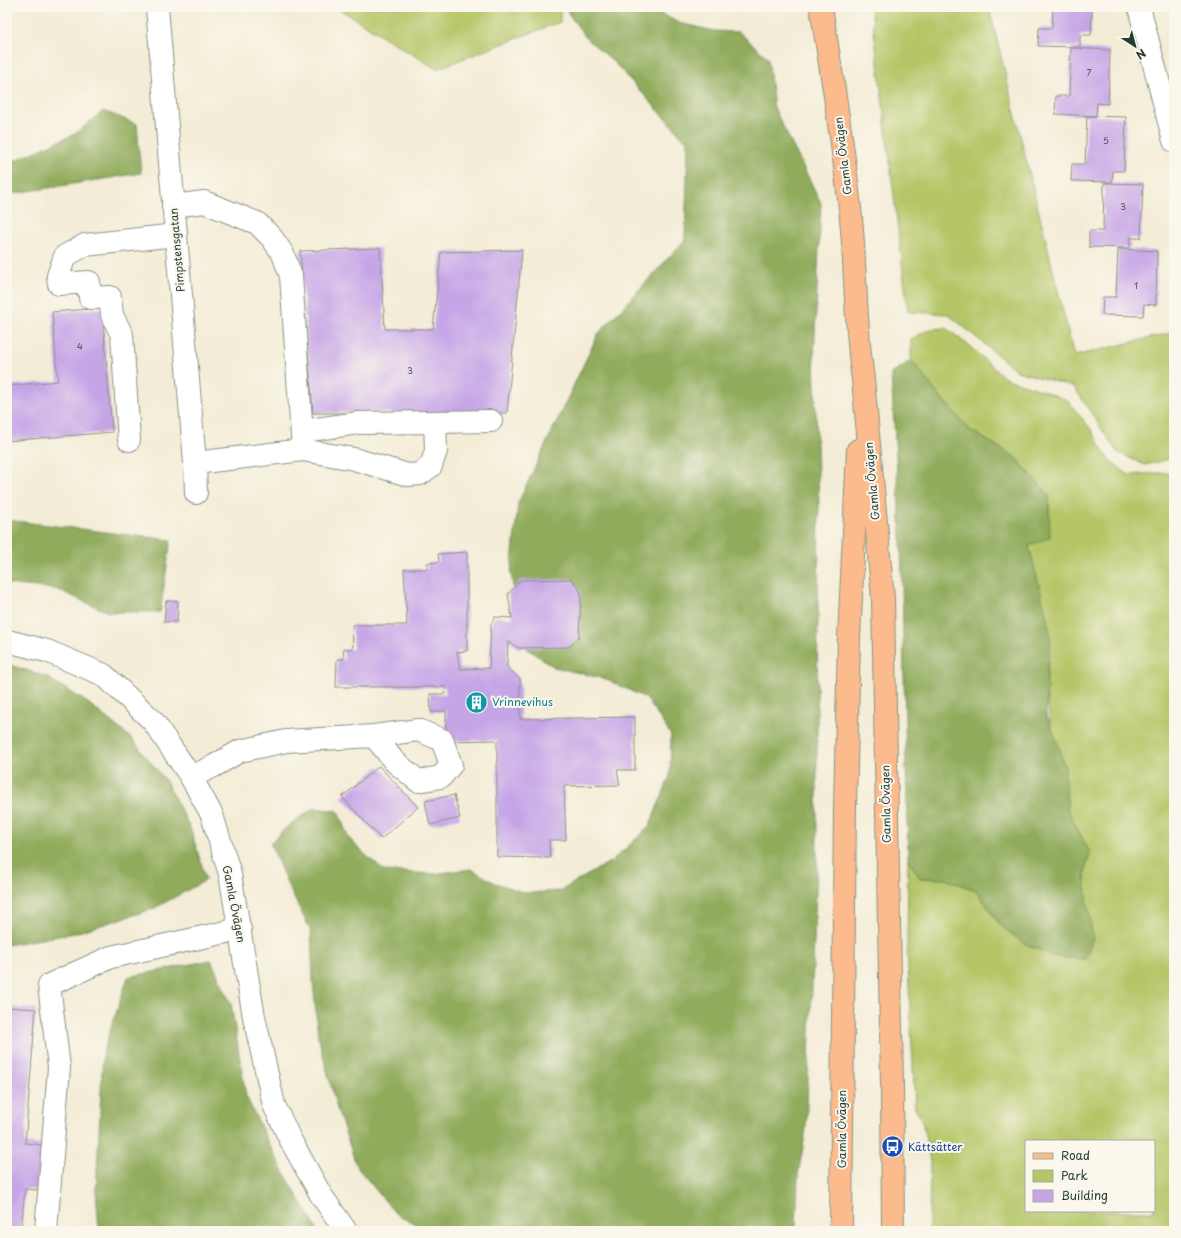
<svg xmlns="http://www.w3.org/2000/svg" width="1181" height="1238" font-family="'Playpen Sans',sans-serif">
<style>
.green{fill:#b5c668;stroke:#6a824e;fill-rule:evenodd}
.forest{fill:#90ab5c;stroke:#587448}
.building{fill:#c6a5e7}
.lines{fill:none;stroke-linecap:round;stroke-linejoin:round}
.minor-casing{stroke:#899485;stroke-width:24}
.major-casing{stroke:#899485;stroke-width:24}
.minor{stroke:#fff;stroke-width:22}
.major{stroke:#fbbb8d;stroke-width:22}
.labels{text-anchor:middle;stroke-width:4;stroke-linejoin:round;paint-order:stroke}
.number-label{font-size:9px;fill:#495761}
.street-label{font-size:11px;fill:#1f3d34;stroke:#fbf7ec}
.culture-label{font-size:11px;fill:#0d838f;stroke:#fbf7ec;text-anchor:start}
.transit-label{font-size:11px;fill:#164399;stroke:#fbf7ec;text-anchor:start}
</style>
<rect width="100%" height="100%" fill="#fbf7ec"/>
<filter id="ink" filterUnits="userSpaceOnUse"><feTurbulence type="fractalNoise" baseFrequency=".025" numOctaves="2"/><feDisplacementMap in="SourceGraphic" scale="8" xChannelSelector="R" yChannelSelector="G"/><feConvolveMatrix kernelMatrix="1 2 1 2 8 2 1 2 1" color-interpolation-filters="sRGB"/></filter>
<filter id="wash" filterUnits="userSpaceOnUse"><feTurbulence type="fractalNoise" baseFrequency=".012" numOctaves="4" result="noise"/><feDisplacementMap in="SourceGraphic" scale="16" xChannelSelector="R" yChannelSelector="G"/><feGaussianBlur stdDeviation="0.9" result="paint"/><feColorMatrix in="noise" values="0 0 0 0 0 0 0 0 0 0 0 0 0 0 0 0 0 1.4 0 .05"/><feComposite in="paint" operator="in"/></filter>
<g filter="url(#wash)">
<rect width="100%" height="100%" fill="#f3ecd6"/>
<g class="green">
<path d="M336,7H560V22L436,69Z"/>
<path d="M871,7H989L1074,356L1174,332V458L1145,465L1117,452L1074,387L1017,371L948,314L908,312Z"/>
<path d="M946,328L968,345L1005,378L1041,390L1067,400L1090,428L1108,459L1129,475L1174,472V1231H929L930,1161L922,1121L915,1107L907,947L908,859L920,878L945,879L976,890L1001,926L1078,959L1029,546L1015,457L970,430L936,392L911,360V339L930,329ZM1026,1141H1154V1211H1026Z"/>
</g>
<g class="forest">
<path d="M568,7H649L679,23L714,31L739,32L768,58L774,108L821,203L814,358L819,505L817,714V869L806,1129L798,1175L796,1231H425L395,1213L357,1167L337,1109L318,1036L313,982L311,931L290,890L270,843L290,824L314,808L338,811L348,837L360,850L384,871L433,874L471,869L495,883L526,893L560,891L613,860L649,827L670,776L671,735L646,698L605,679L554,667L522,645L511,573L518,503L598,334L685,240L688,143L611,59L587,39L568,13Z"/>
<path d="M103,111L137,124L141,173L11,194L7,196V160H16L75,134Z"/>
<path d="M911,360L936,392L970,430L1015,457L1049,495L1050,537L1029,546L1045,609L1051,639L1047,672L1046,715L1060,749L1065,769L1066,791L1068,810L1090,853L1085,871L1087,898L1093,939L1085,959L1056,957L1025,944L1001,926L976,890L945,879L920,878L908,859L901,538L891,374Z"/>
<path d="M7,520L171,540L160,612H108L56,589L7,584Z"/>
<path d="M7,664L47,677L88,703L131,738L166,781L191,830L206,880L153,909L75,933L7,945Z"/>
<path d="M211,960L231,1004L246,1096L265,1136L286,1176L318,1231H99L96,1190L103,1052L128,977Z"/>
</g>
<g id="blocks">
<g class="building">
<path d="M1053,7H1092L1091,35H1080V47L1038,46L1039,28H1052Z"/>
<path d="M1071,48L1110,50L1108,104L1097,103L1096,116L1055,114L1056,96H1069Z"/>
<path d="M1087,116L1126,117L1124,171H1113L1112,182L1071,181L1072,164H1085Z"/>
<path d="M1104,183L1143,184L1141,238H1130V248L1089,247V231H1103Z"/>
<path d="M380,248L385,329H433L441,252L522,250L507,413H313L300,251Z"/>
<path d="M1118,249L1157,251L1156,305L1144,304L1143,316L1102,315L1103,297H1116Z"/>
<path d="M102,308L112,432L7,441V386L58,381L52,312Z"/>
<path d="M467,552V651L457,652L460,669L489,668L491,624L495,617L512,618L508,594L520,580L572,579L581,592L579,637L569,647L518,648L508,641L507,667L520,679V719L635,717V770H617L620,785L564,786L566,840H549L550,858L497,857V740L446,741V711L431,712L430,694H446L445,687H336L337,659H344L343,649H353L352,625H407L404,569H427V563L439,562L438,554Z"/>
<path d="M166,601H178L177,622H164Z"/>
<path d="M379,766L418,807L381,839L342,797Z"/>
<path d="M454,795L460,818L430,825L425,801Z"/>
<path d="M7,1007L36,1009L25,1143L42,1145L38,1190L25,1189L21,1231H7Z"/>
</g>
</g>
</g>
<g filter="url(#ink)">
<use href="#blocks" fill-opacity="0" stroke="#899485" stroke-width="1"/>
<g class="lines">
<defs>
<g id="minor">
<path d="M157,7L195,463L196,493"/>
<path d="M1139,7L1174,141"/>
<path d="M173,206L204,202L257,223L272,238L283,254L291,276L303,450L195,463"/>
<path d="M435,422L491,421"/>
<path d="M303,431L358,423L435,422L436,451L431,466L420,474L408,475L354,459L303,450"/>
<path d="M129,440L122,335L112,315L110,297L90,298L89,282L59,284L58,276L65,256L85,245L176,235"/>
<path d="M7,641L47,651L104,675L153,721L191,777L212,815L230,874L254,1017L274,1105L290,1139L321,1195L346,1231"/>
<path d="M191,777L214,766L240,751L286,741L374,736L394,761L418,781L441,777L451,765L442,740L418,730L374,736"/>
<path d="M46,1231L59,1067L49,985L111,957L240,929"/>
</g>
<g id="major">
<path d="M821,7C832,77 844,147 851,218C856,271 855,325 863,379L883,599L892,1084L893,1231"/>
<path d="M841,1231L845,806L849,638L858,450"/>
</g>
</defs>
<use href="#minor" class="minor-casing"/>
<use href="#major" class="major-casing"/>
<use href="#minor" class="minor"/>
<use href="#major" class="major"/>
</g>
</g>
<defs>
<symbol id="building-disc" viewBox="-11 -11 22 22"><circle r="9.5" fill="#0f9aa8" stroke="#fbf7ec"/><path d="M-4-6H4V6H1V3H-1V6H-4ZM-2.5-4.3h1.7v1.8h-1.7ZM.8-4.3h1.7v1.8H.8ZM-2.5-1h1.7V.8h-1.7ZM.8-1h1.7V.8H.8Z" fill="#fff"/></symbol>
<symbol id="bus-disc" viewBox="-11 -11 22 22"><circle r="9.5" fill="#1a4fb4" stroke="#fbf7ec"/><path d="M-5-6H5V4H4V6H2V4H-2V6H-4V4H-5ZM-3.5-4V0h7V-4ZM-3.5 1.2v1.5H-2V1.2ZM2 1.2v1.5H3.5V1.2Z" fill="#fff"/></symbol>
</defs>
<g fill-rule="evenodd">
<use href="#building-disc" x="464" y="690" width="25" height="25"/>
<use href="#bus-disc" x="880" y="1134" width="25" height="25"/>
</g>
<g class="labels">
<g class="number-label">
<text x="1089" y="76">7</text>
<text x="1106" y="144">5</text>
<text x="1123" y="210">3</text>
<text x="1136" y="289">1</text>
<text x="80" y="350">4</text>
<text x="410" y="374">3</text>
</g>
<g class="street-label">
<text transform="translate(843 156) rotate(-97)" y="4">Gamla Övägen</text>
<text transform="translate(177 250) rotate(-95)" y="4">Pimpstensgatan</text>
<text transform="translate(872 481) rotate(-95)" y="4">Gamla Övägen</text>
<text transform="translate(886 804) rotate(-91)" y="4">Gamla Övägen</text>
<text transform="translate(234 904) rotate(79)" y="4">Gamla Övägen</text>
<text transform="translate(842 1129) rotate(-90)" y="4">Gamla Övägen</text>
</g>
<g class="culture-label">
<text x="492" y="706">Vrinnevihus</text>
</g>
<g class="transit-label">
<text x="908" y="1151">Kättsätter</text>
</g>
</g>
<rect width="1181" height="1238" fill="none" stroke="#fbf7ec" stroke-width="24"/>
<rect x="1025" y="1140" width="130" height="72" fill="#fbf7ec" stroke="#a3ada2"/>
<rect x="1033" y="1153" width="20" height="6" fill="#fbbb8d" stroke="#a3ada2"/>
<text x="1061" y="1160" font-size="12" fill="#1f3d34">Road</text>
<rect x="1033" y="1170" width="20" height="12" fill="#b5c668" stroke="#a3ada2"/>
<text x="1061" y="1180" font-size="12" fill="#1f3d34">Park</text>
<rect x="1033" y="1190" width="20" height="12" fill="#c6a5e7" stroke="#a3ada2"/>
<text x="1061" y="1200" font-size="12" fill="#1f3d34">Building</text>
<g transform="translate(1135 46) rotate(144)" stroke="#fbf7ec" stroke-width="3" paint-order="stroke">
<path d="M0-3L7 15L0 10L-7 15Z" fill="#1f3d34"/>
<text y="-6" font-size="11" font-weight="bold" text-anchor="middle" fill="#1f3d34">N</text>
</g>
</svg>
